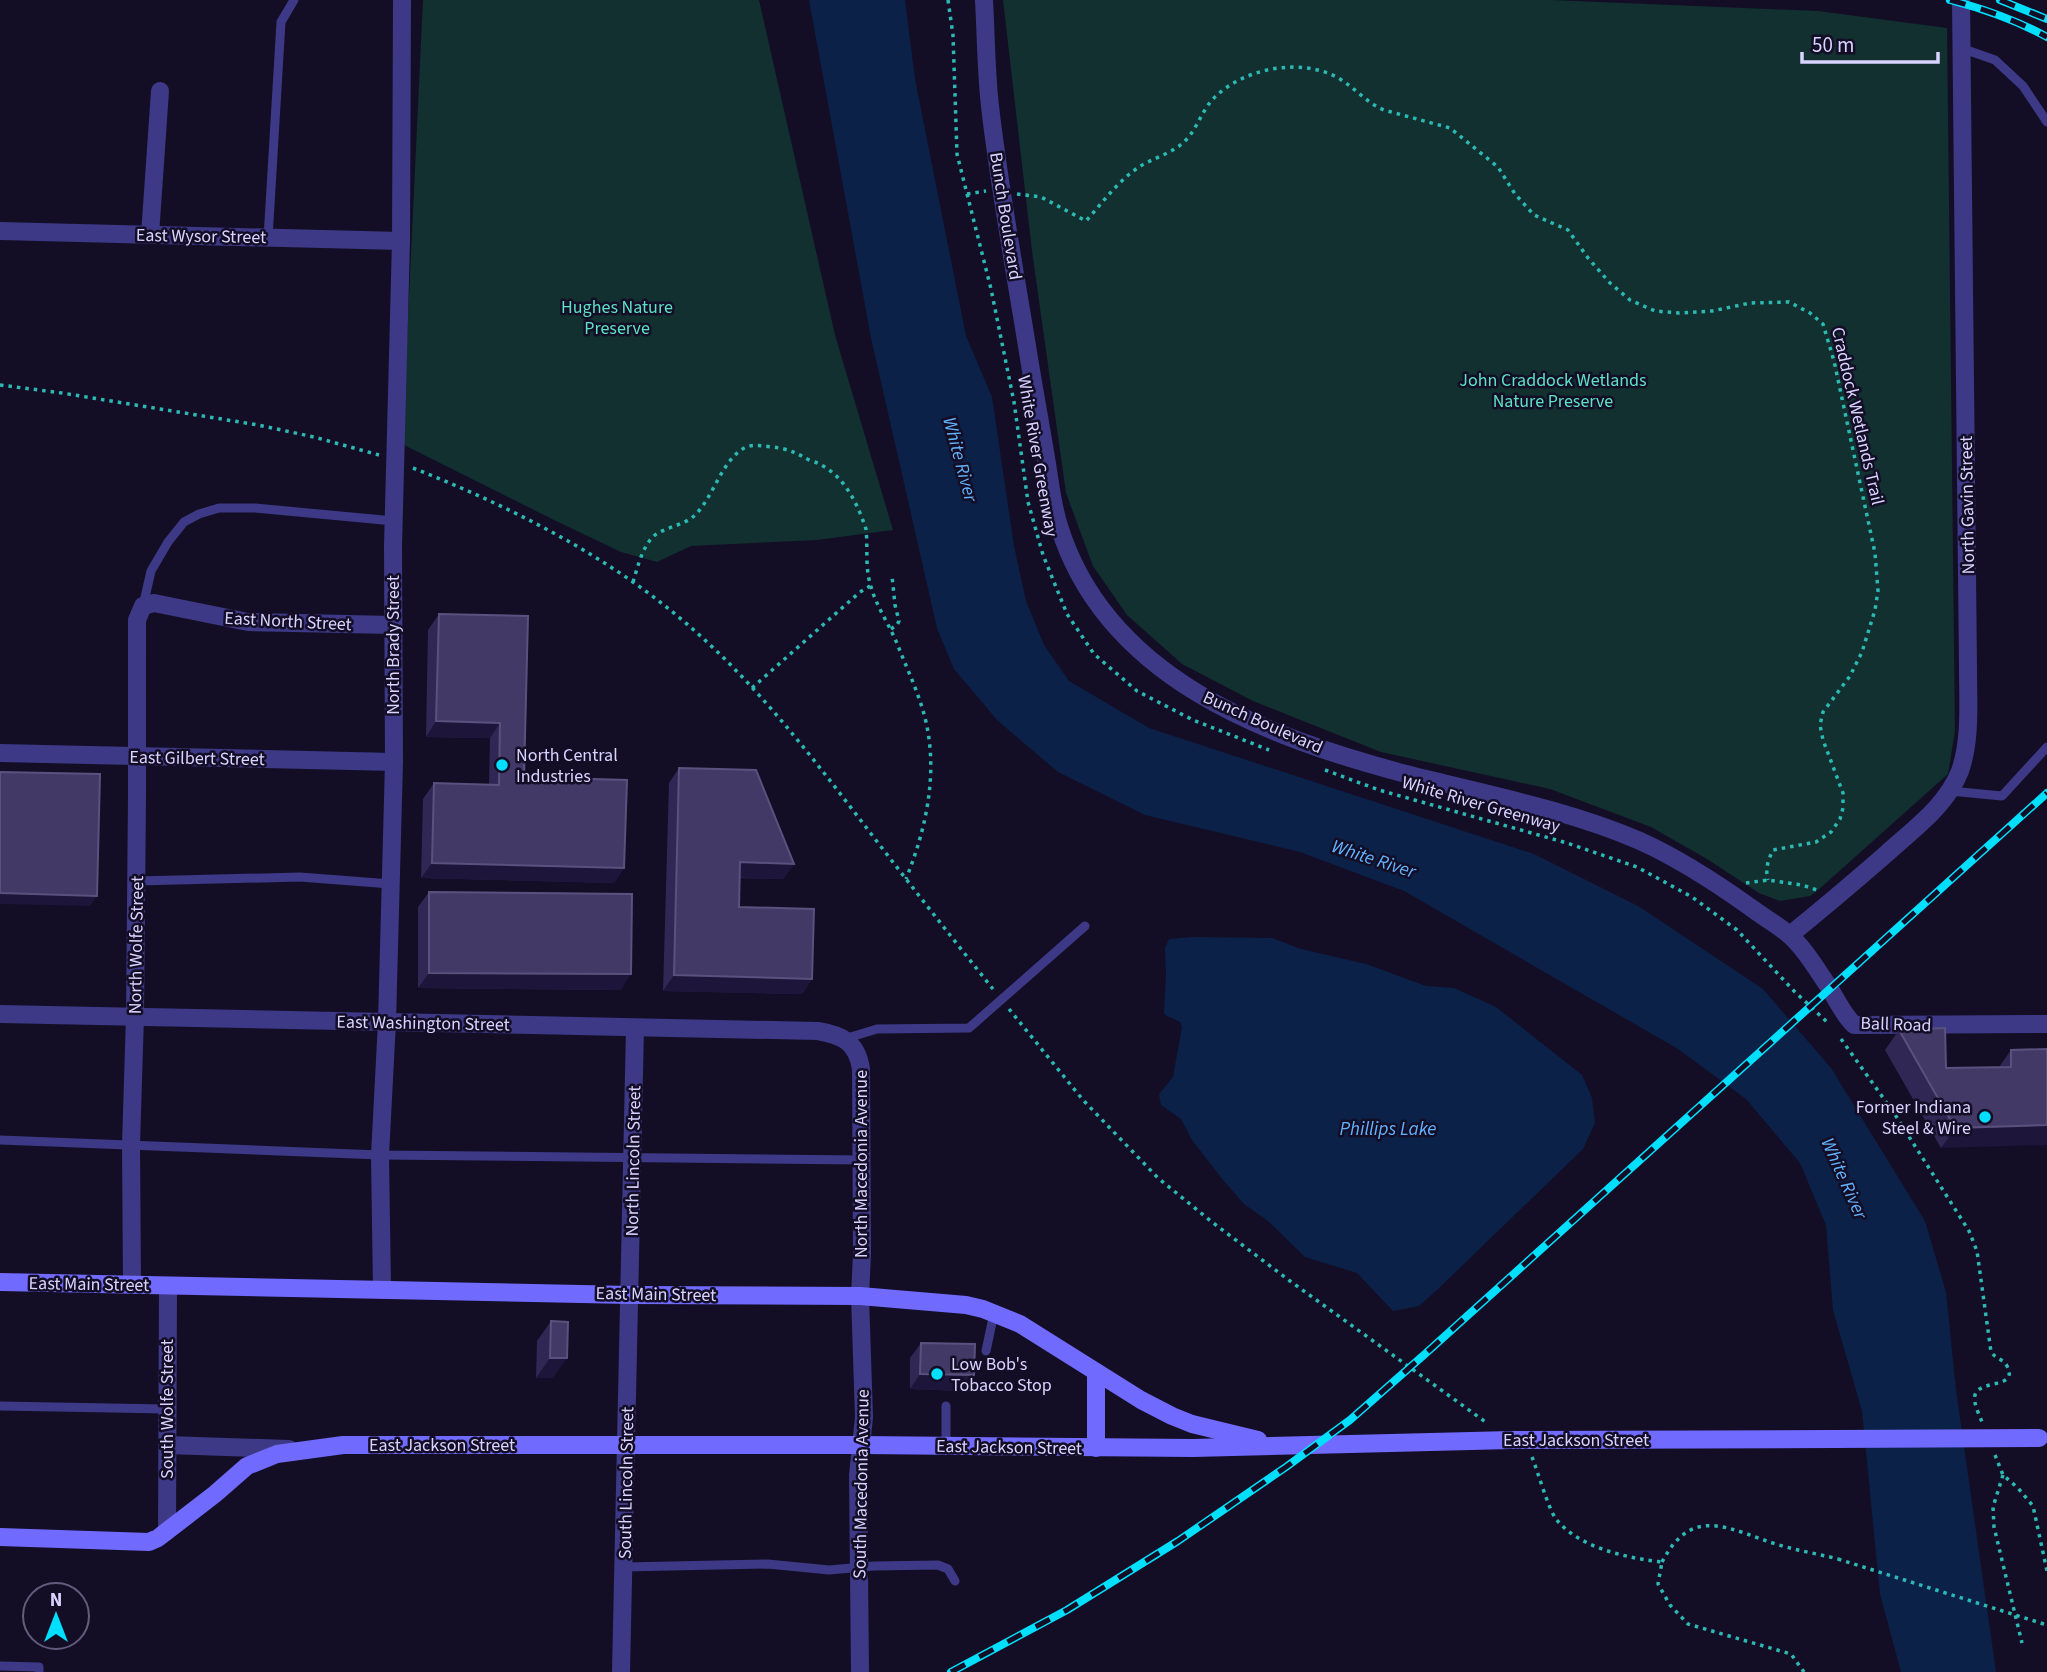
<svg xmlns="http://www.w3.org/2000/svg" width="2047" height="1672" font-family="'Source Sans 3',sans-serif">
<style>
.green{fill:#11302f}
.water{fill:#0b2148}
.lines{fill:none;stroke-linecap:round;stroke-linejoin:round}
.path{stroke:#2db9b3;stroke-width:3.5;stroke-dasharray:3.5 5;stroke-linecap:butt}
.service{stroke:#3d3986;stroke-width:9}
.minor{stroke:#3d3986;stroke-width:18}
.secondary{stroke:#716aff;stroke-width:18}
.rail-casing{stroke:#00e0fe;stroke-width:8}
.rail{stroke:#130e26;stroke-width:5;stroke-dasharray:16;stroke-linecap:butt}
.path-bridge{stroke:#2db9b3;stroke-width:3.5;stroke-dasharray:3.5 5;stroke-linecap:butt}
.secondary-bridge{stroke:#716aff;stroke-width:18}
.wall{fill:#312754}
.shaded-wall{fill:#1d153a}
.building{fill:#433966;stroke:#5a527e;stroke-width:2}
.poi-dot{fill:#00e0fe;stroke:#130e26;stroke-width:2.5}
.labels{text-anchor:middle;stroke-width:5;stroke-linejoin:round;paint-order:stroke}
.street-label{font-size:18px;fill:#d9d3ff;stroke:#130e26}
.park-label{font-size:18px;fill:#5ce2c3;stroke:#130e26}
.poi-label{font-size:18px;fill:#d9d3ff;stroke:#130e26;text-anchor:start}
.water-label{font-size:19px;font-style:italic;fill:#61b3ff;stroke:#130e26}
</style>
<rect width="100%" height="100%" fill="#130e26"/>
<g class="green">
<path d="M423,0H759L835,335L893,530L817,540L691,546L657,562L621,552L554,520L402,444Z"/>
<path d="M1003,0H1551L1818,11L1947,28L1955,731L1948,774L1817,891L1810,896L1780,901L1759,893L1707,859L1651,827L1550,789L1381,752L1253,701L1182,664L1127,615L1093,566L1066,493L1032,251Z"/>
</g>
<g class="water">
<path d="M809,0H905L915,79L966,336L992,397L1014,546L1026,601L1044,645L1069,681L1149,728L1534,854L1638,906L1763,989L1831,1068L1925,1221L1946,1292L1956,1390L1996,1672H1901L1880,1594L1862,1411L1833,1310L1826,1225L1800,1163L1746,1099L1678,1049L1404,891L1300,852L1145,815L1058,772L998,721L954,669L937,628L871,338Z"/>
<path d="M1193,937L1272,938L1301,949L1366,964L1426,986L1454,988L1496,1007L1582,1075L1592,1098L1595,1123L1583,1149L1437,1290L1419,1306L1393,1311L1357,1273L1305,1257L1268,1221L1244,1204L1223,1180L1192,1140L1181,1119L1161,1105L1159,1094L1173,1077L1182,1027L1180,1022L1165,1015L1164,1012L1166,975L1165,948L1169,939Z"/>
</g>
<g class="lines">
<g class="path">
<path d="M948,0L953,35L957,154L991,289L1014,402L1028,502L1043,555L1067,614L1094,654L1137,691L1193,720L1269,750"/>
<path d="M967,194L986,191"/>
<path d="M1017,194L1041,197L1086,221C1103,202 1118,181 1139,167C1153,158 1173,153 1185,141C1198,128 1202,109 1215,97C1246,67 1303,57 1340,79C1356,89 1367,103 1384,110L1450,128L1498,167L1515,194L1534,215L1568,230L1588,258L1610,283L1630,300L1655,311L1679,313L1712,311L1750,303L1789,302L1810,313L1823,324L1834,361L1875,553L1878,591L1875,610L1862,652L1850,676L1823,712L1820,725L1823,740L1843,793V808L1840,819L1831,832L1816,842L1773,850C1768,860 1765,869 1768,880"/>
<path d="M0,385L62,393L258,425L314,437L379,455"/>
<path d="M413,468C504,504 599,551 675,614C752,677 812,757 872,835C912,887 952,938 993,989"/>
<path d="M633,582C638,566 644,539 660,532C672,526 685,524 694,516C713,498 720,465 741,450C750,443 761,446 772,447C790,449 796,453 811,461C815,462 818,463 821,465C845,477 858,505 866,529C868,547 865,566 870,583C875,605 890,625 898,646C908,671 920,696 926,722C938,775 926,829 906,879"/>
<path d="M891,629L897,625L899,621L895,605L892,576"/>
<path d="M752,688L860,592L870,586"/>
<path d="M1325,770L1379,790L1567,843L1637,867L1692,897L1737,930L1794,991L1827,1022"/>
<path d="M1746,883L1768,880L1802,885L1817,890"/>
<path d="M1009,1009L1083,1100L1158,1178L1212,1222L1290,1281L1487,1423"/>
<path d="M1841,1039L1894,1113L1969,1231L1977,1251L1991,1352C1996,1359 2003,1359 2007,1366C2019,1389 1980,1379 1975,1395C1973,1403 1979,1414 1982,1422"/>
<path d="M1995,1455L2003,1475L2018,1488L2033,1506L2047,1571"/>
<path d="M1532,1457C1538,1472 1548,1508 1556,1519C1579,1548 1627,1558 1662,1562L1658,1584L1670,1605L1688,1624L1791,1654L1804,1672"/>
<path d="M2003,1475L1993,1507L1994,1527L2022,1643"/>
<path d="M1662,1562C1693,1503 1730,1530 1779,1545C1799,1551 1819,1554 1838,1559"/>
</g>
<g class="service">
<path d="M1961,48L1995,60L2023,86L2047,122"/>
<path d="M268,238L281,22L294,0"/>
<path d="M143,606L151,571L168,542L184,522L199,514L219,508H255L394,521"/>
<path d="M1950,791L2002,796L2047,747"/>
<path d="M137,881L300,877L391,884"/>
<path d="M844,1039L877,1029L969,1028L1085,926"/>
<path d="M0,1140L380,1155L862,1160"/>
<path d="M986,1351L994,1313"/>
<path d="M0,1406L166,1409"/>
<path d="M946,1406V1446"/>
<path d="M624,1567L768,1564L829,1570L874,1566L938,1565L948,1569L955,1581"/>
<path d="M0,1666L39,1667V1672"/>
</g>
<g class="minor">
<path d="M984,0C986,35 986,71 990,106C999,186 1014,266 1027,346C1033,384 1040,421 1046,458C1050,481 1052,504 1059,526C1106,678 1266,737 1406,774C1484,794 1566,809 1640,841C1680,859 1715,882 1750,907C1762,916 1776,924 1787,933C1804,947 1817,970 1829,987C1837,1001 1843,1014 1854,1025L2047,1024"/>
<path d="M0,231L401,241"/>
<path d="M150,235L160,91"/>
<path d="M0,753L394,762"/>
<path d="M1790,935C1822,909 1854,882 1885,855C1912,830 1946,807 1960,771C1971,740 1968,702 1968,669L1961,0"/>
<path d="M0,1014L818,1031C842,1035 857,1042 861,1069L862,1254L860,1296L864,1417L858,1475L860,1672"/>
<path d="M132,1285L131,1145L135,1016L137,796V620L143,606L154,603L248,622L393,625"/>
<path d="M382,1290L380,1155L387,1022L394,762L393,546L401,241L402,0"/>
<path d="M167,1445L289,1449"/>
<path d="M167,1531L168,1286"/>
<path d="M621,1672L635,1028"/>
</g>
<g class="secondary">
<path d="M0,1282L630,1295L860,1296L966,1305L983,1309L1020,1324L1141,1400L1172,1416L1192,1424L1258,1440"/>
<path d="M1096,1448V1372"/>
<path d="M0,1537L149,1542L158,1538L215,1494L247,1466L277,1454L343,1445H862L1193,1448L1511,1440L1834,1439"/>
</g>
<defs>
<g id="rail">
<path d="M1950,0C1984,9 2016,20 2047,37"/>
<path d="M2000,0L2047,19"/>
<path d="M951,1672L1067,1610L1178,1541L1286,1467L1350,1420L1425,1354L2047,793"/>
</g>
</defs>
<use href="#rail" class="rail-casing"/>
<use href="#rail" class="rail"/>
<path class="path-bridge" d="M1838,1559L2047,1625"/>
<path class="secondary-bridge" d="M1834,1439L2039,1438"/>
</g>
<g class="wall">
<path d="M439,614L528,616L524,777L624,868L614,883L421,878L423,799L434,783L489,785L490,738L426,737L428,630Z"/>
<path d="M679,768L794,864L783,879L740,878L739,907L812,979L802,994L663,991L669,783Z"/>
<path d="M429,892L621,990L418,988V907Z"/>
<path d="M1899,1030L1946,1068L1999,1067L2011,1050L2047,1049L1941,1148L1885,1050Z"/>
<path d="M551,1321L553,1378H536L537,1341Z"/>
<path d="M921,1343L963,1391L910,1389V1358Z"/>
</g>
<g class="shaded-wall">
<path d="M436,721L500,723L490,738L426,737Z"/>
<path d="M740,862L794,864L783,879L729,877Z"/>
<path d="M432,863L624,868L614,883L421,878Z"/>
<path d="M0,893L97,896L90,906L0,904Z"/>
<path d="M429,973L631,974L621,990L418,988Z"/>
<path d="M674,975L812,979L802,994L663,991Z"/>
<path d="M2047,1125V1145L1941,1148L1955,1128Z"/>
<path d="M550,1358H567L553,1378H536Z"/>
<path d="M920,1374L974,1375L963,1391L910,1389Z"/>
</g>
<g class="building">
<path d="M439,614L528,616L524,777L627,780L624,868L432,863L434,783L499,785L500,723L436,721Z"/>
<path d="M679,768L756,770L794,864L740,862L739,907L814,909L812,979L674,975Z"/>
<path d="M0,772L100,774L97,896L0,893Z"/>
<path d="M429,892L632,894L631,974L429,973Z"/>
<path d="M1945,1028L1946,1068L2011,1067V1050L2047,1049V1125L1955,1128L1899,1030Z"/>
<path d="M551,1321L568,1322L567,1358H550Z"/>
<path d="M921,1343L975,1344L974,1375L920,1374Z"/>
</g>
<g class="poi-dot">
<circle cx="502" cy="765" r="7"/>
<circle cx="1985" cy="1117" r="7"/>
<circle cx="937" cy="1374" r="7"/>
</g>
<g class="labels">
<g class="street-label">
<text transform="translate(1006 216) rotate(81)" y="6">Bunch Boulevard</text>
<text transform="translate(201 236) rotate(1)" y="6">East Wysor Street</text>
<text transform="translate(1858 416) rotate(77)" y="6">Craddock Wetlands Trail</text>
<text transform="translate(1038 456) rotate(80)" y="6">White River Greenway</text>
<text transform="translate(1967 505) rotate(-91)" y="6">North Gavin Street</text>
<text transform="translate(288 621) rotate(3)" y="6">East North Street</text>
<text transform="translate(393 645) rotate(-90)" y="6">North Brady Street</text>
<text transform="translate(1263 722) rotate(24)" y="6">Bunch Boulevard</text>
<text transform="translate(197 758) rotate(1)" y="6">East Gilbert Street</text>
<text transform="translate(1481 804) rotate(16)" y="6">White River Greenway</text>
<text transform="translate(136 945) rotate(-89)" y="6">North Wolfe Street</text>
<text transform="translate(423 1023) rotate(1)" y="6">East Washington Street</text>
<text transform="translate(1896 1024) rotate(2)" y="6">Ball Road</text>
<text transform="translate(633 1161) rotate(-89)" y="6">North Lincoln Street</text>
<text transform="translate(861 1164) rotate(-90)" y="6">North Macedonia Avenue</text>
<text transform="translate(89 1284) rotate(1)" y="6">East Main Street</text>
<text transform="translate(656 1294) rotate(1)" y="6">East Main Street</text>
<text transform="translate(167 1409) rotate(-90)" y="6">South Wolfe Street</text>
<text x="1576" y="1446">East Jackson Street</text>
<text x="442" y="1451">East Jackson Street</text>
<text transform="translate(1009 1447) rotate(1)" y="6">East Jackson Street</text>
<text transform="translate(626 1483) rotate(-89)" y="6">South Lincoln Street</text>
<text transform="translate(861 1484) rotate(-89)" y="6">South Macedonia Avenue</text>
</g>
<g class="park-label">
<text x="617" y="313">Hughes Nature<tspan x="617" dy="21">Preserve</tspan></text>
<text x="1553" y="386">John Craddock Wetlands<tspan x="1553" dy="21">Nature Preserve</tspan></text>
</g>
<g class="poi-label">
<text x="516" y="761">North Central<tspan x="516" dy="21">Industries</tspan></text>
<text x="1971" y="1113" text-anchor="end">Former Indiana<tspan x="1971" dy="21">Steel &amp; Wire</tspan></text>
<text x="951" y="1370">Low Bob's<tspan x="951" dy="21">Tobacco Stop</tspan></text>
</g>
<g class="water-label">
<text transform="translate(961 459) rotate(75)" y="7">White River</text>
<text transform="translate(1374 858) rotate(18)" y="7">White River</text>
<text x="1388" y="1135">Phillips Lake</text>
<text transform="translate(1845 1178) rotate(66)" y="7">White River</text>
</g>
</g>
<g transform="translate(56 1616)"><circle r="33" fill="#130e26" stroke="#625d7d" stroke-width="2"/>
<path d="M0-5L12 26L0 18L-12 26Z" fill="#00e0fe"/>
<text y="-10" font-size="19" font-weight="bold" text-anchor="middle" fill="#d9d3ff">N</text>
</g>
<path d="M1802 52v10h136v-10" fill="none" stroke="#d9d3ff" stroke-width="3.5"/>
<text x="1812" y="52" font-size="21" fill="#d9d3ff" stroke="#130e26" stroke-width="5" paint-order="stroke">50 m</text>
</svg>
